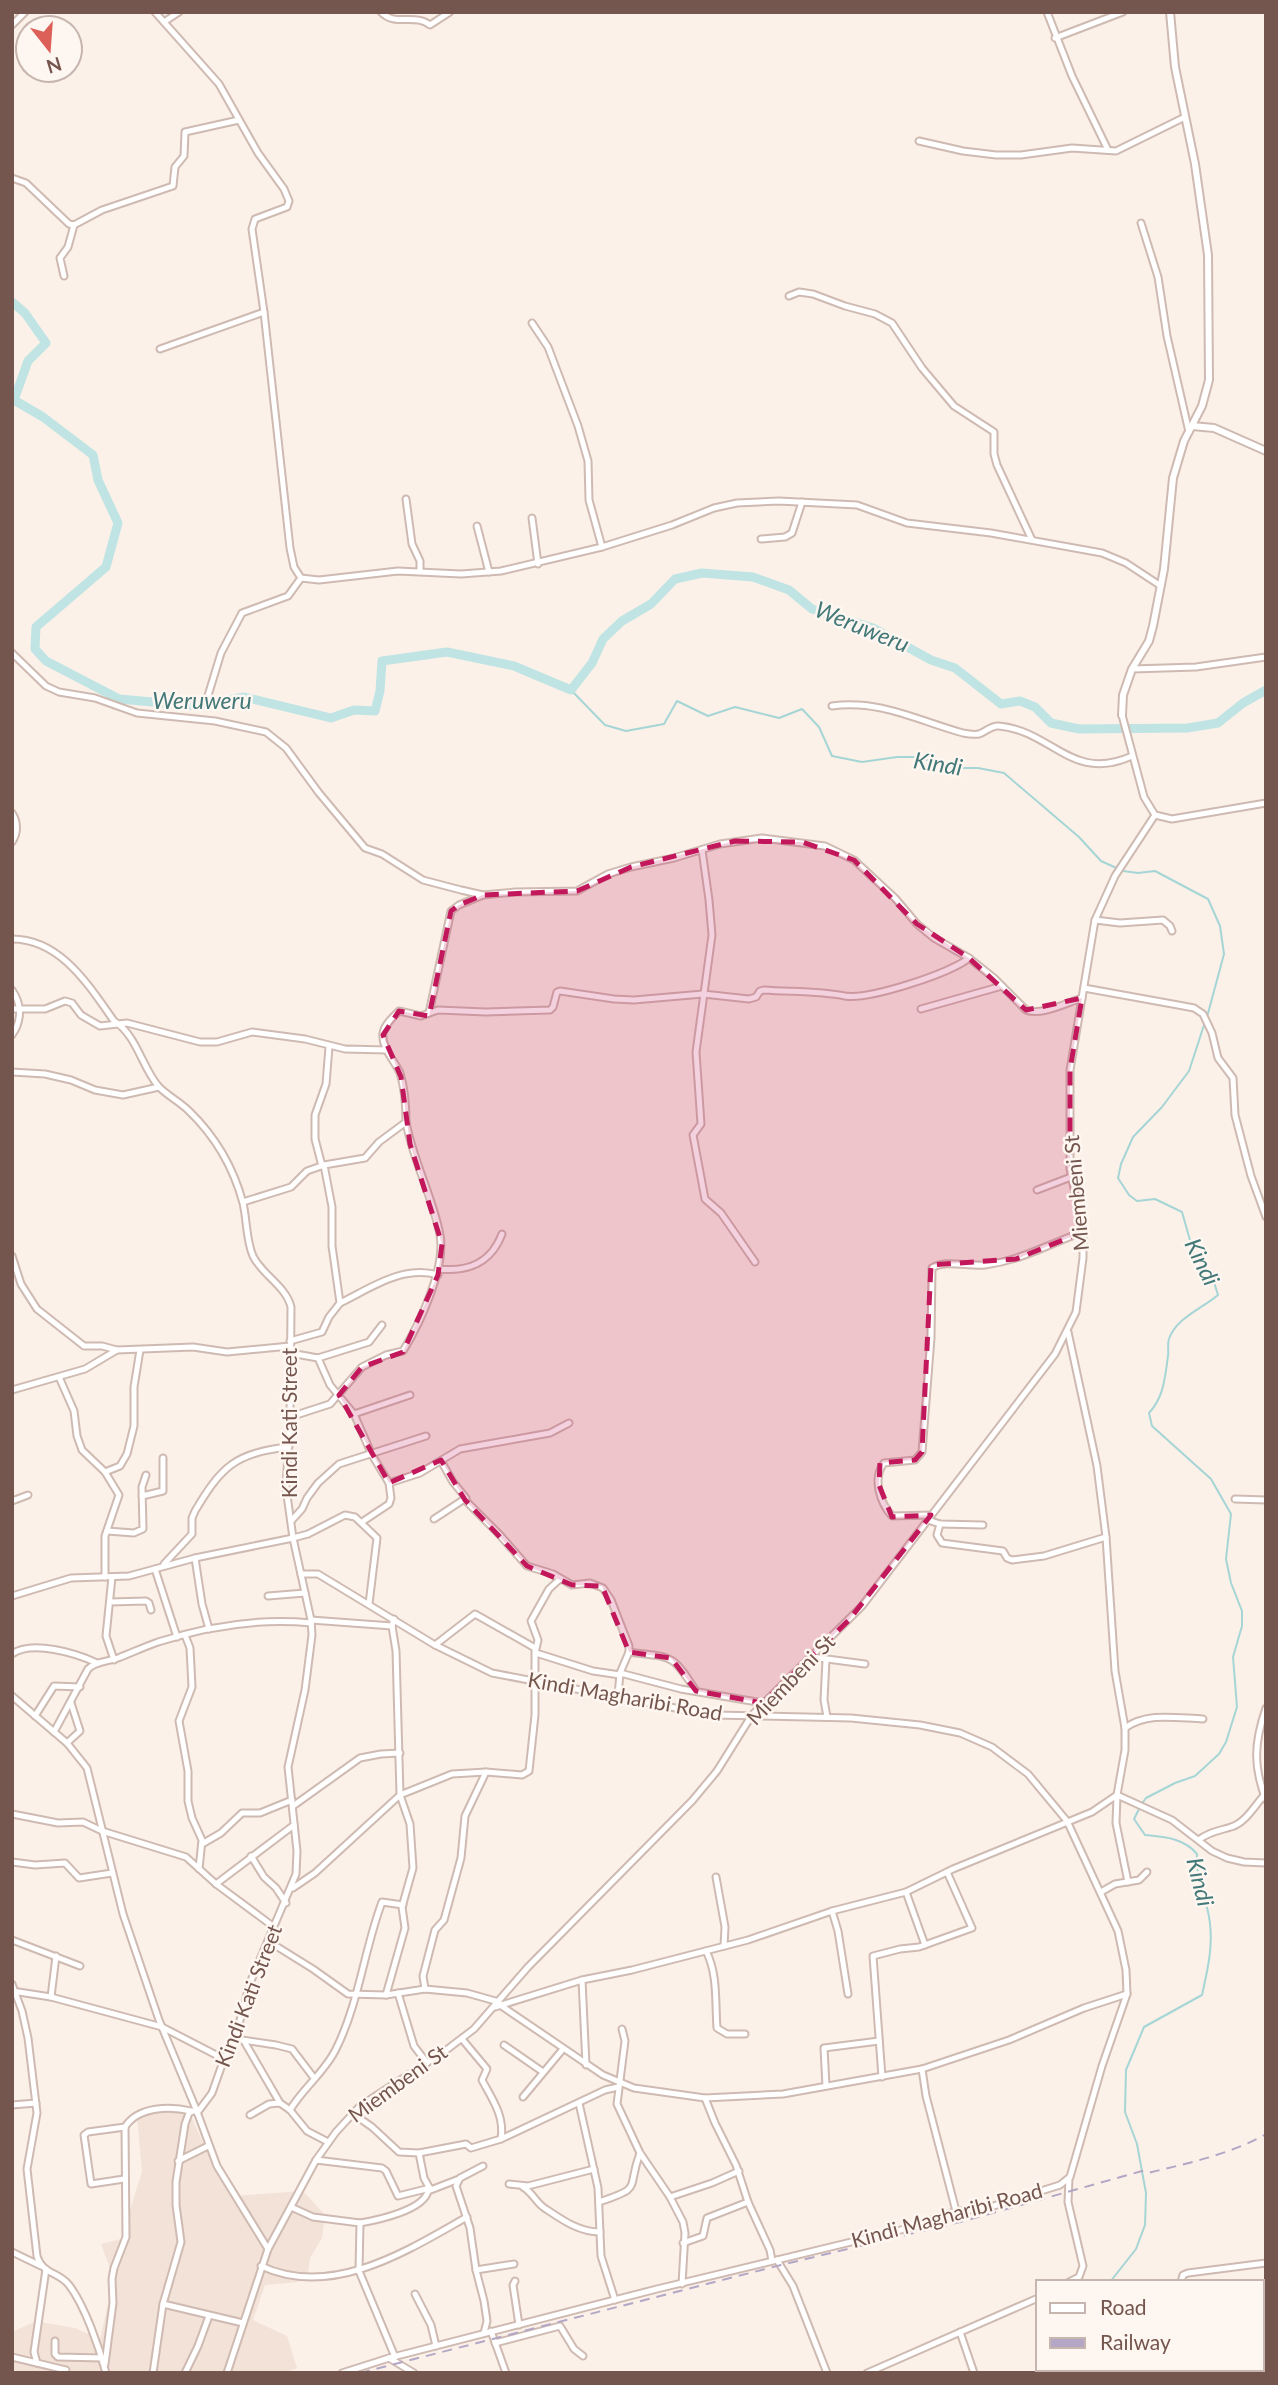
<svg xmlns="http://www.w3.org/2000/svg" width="1278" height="2385" font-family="Lato,sans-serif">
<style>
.residential{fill:#f2e2d8}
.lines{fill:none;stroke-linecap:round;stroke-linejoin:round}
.stream{stroke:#a5d5d5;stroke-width:2}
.river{stroke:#bfe4e3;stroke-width:9}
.minor-casing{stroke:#cfbab2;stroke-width:9}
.tertiary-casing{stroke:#cfbab2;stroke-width:10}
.minor{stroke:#fff;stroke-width:5}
.tertiary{stroke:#fff;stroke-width:6}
.rail{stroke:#b3a7c5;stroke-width:2;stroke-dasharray:10 7;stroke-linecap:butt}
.marked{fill:#c2185b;fill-opacity:0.2;stroke:#c2185b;stroke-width:5;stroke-dasharray:14 9;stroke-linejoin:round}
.labels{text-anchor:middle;stroke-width:5;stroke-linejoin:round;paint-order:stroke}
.street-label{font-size:21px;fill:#74564e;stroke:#fef6f0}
.water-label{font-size:23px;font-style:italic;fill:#427878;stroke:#fef6f0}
</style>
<rect width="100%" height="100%" fill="#fbf1e9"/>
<path class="residential" d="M161,2106L187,2107L209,2156L234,2196L303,2191L325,2215L322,2238L310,2258L308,2274L298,2282L265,2285L253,2320L287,2336L297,2368L284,2373H12V2332L32,2323L40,2322L75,2328L100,2339L114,2279L101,2244L121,2239L142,2172L137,2116Z"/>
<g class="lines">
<g class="stream">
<path d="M571,690L605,725L626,731L664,724L677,701L708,716L735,707L779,718L802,709L819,727L832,756L862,762L897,757H919L949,768H978L1004,773L1079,837L1101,861L1123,871L1138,873L1155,871L1208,899L1220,926L1224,954L1207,1017"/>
<path d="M1110,2282L1136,2249L1145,2225L1146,2193L1137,2144L1125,2112L1126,2070L1144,2027L1202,1995C1207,1972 1213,1948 1210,1924C1208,1899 1195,1881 1197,1854C1184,1838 1165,1837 1145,1835L1134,1819L1141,1805L1146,1798L1175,1783L1195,1776L1219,1754L1226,1742L1237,1707L1233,1657L1242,1626V1611L1231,1583L1226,1559L1231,1514L1211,1479L1152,1426L1149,1413C1164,1397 1165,1377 1168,1356C1169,1351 1167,1344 1169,1339C1176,1318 1203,1308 1218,1295L1213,1279L1195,1258L1182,1212L1155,1199L1137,1201L1129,1195L1118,1178L1121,1164L1133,1137L1162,1107L1189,1071L1205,1022"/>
<path d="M1135,2369L1141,2373"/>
</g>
<path class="river" d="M12,302L25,313L46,343L28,361L14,400L43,417L93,455L98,480L118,523L106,567L36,627L35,649L46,661L119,699L198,706L244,697L331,718L354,710L375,711L380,691L382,661L447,652L514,666L571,690L592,663L603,639L622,621L651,604L675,579L702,573L753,577L789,590L812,609L873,628L931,660L955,668L1001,704L1020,701L1035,707L1051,723L1079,729L1187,728L1218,723L1243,703L1266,690"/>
<defs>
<g id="minor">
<path d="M155,12L219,84L258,153L284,189L289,201L287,207L255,219L252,229L264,312L290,548L294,567L301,578L319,580L398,571L461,574L501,571L602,547L672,525L714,508L737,503L779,501L857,505L907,523L991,533L1102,553L1126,563L1161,586"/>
<path d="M381,12C395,27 415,13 430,25L450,12"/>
<path d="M1047,12L1072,76L1108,150"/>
<path d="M164,22L179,12"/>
<path d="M12,25L25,12"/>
<path d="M1055,38L1123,12"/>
<path d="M919,141L963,151L996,155H1021L1072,148L1116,151L1185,117"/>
<path d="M12,178L26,183L69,224L74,225"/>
<path d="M1141,223L1158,277L1167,336L1189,432"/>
<path d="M64,276L60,258L68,247L74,225L102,210L173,186L175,167L184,156L185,132L239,120"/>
<path d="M789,296L799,292L813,294L845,306L875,314L892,323L922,368L954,406L994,432V454L997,465L1032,540"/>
<path d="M532,323L548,347L578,426L588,461L589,500L602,547"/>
<path d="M160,349L264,312"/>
<path d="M406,499L412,544L420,561V571"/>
<path d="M532,518L538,564"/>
<path d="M477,526L489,572"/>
<path d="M761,539L785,537L792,533L802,502"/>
<path d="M12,653L46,686L59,692L95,698L137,713L215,721L266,732L286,748L319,793L365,848L382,854L423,880L461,890L483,895L515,892L577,891L608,874L631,867L674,858L720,844L762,838L825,846L854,860L895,898L917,924L934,938L969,958L994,978L1026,1010C1041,1016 1066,1003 1082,998"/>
<path d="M1132,669L1196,667L1266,657"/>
<path d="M207,699L221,653L242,613L288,596L301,578"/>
<path d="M832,706C879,699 919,721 963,733C968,734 974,735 979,734C986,732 991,725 999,726C1053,731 1071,783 1132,756"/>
<path d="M1122,715L1144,797L1155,815L1172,819L1266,803"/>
<path d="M12,813C18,822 18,833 12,842"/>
<path d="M702,850L709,900L712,935L696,1052L701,1124L693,1135L705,1199L721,1213L755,1262"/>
<path d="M1095,920L1120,923L1163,920L1170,926L1172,931"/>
<path d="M12,939C61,939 89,986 114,1021C137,1035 142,1068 159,1087C168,1096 180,1102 189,1111C216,1137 233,1166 243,1203C247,1220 246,1240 253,1256C262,1275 286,1286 291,1307L290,1417L286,1488L293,1538L311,1620L312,1635L305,1690L288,1767L297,1851L296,1874L250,1983L235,2039L224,2059L212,2093L197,2113"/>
<path d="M1084,988L1178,1005L1194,1008L1203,1014L1212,1033L1218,1058L1233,1078L1235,1115L1251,1176L1266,1217"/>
<path d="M12,990C22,1004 22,1021 12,1035"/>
<path d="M12,1009H45L65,1001L72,1003L81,1015L100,1026L127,1023L200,1042H217L252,1032L305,1039L345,1049L387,1050"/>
<path d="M921,1009L1002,986"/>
<path d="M429,1013L451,911L459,905L483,895"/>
<path d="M12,1072L45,1074L71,1080L95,1090L123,1095L159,1087"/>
<path d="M322,1166L315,1139V1115L326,1084L329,1047"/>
<path d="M1037,1190L1071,1177"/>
<path d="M243,1202L291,1187L307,1171L324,1165L365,1158L379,1142L406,1122C406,1106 405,1089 400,1073C395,1061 381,1048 383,1033C384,1025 393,1017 399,1011L421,1016L438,1010L486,1012L550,1010L553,1007L557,992L560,991L614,999L634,1000L703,994L749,999L756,997L760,991L764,990C791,992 819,991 845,996C869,1000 951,973 969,958"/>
<path d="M12,1256L21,1284L37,1309L84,1346H102L117,1350"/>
<path d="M439,1269C469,1272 491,1263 502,1234"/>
<path d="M340,1303C371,1288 402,1265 438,1275"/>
<path d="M1068,1332L1097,1466L1106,1537L1115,1671L1125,1728V1750L1117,1795L1116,1823L1128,1882"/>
<path d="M290,1341L322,1332L329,1317L340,1303L332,1246V1207L324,1165"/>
<path d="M290,1353L318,1358L330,1385L354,1414L372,1455L389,1483L391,1498L389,1504L362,1522"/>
<path d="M318,1358L369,1342L382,1325"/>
<path d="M59,1377L74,1411L77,1436L82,1450L105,1472L119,1495L105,1536V1577"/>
<path d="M12,1390L85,1369L117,1350L193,1347L227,1352L290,1346"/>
<path d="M354,1414L410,1395"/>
<path d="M290,1417L330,1404L362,1367L386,1355L403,1351C420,1324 446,1267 440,1235C433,1197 413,1161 406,1122"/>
<path d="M105,1472L120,1466L127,1454L134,1426V1387L140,1350"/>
<path d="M389,1483L420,1473L460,1449L550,1433L569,1423"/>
<path d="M142,1496L163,1491V1458"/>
<path d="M1235,1499L1266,1500"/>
<path d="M465,1500L499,1534L527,1566L553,1574L572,1585L590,1583L603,1588L611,1600L629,1646V1652L620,1673L618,1696"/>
<path d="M12,1501L28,1495"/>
<path d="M931,1515L892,1516C880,1503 872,1478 884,1463L915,1460L922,1452L931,1338L932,1268C945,1259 969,1267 985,1265C1023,1260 1048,1244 1083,1232"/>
<path d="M434,1519L466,1498L453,1482L441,1461"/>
<path d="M292,1520L302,1509L307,1498L318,1483L339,1464L426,1436"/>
<path d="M928,1520L940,1524L983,1525"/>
<path d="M940,1524L937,1535L942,1543L1003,1551L1007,1558L1012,1560L1044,1556L1106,1537"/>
<path d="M107,1531L134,1533L143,1529L142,1487L146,1475"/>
<path d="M195,1558L202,1604L209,1629"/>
<path d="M164,1564L192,1534V1518L195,1511C221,1467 236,1452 289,1447"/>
<path d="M155,1569L177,1637"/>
<path d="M301,1574H318L435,1645L492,1673L712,1715L851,1718L920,1725L960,1733L992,1747L1028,1774L1067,1821L1118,1931L1126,1970L1127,1994L1102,2066L1070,2177L1060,2185L984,2209L956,2211L913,2227L657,2289L389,2358L342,2373"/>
<path d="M112,1577L106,1636L114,1660"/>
<path d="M12,1596L71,1578L129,1576L195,1558L293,1538L308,1534L345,1515L355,1517L377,1538L369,1604"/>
<path d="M268,1596L305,1593"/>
<path d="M110,1602L146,1601L149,1603L151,1610"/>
<path d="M311,1620L392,1626"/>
<path d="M185,1635L190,1648L192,1687L179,1721L188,1771V1801L192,1818L202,1840L199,1869"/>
<path d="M536,1649L538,1640L531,1621L549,1589L560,1579"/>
<path d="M629,1652C673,1658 671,1652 696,1691"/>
<path d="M536,1653L593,1671L620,1675"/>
<path d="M12,1654C32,1640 76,1653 97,1663"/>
<path d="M812,1657L865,1664"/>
<path d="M826,1660L824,1700L827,1717"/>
<path d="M620,1673L681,1689L763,1703"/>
<path d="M12,1696L67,1743L87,1768L123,1914L159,2020L196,2109L217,2166L268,2249"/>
<path d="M1266,1708C1254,1743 1253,1766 1266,1800"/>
<path d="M35,1716L54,1686L80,1687"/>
<path d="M1125,1728C1147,1712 1176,1718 1203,1719"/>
<path d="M54,1732L88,1669C96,1661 107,1662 118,1658C131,1653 144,1647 158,1642C208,1626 259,1618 311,1623"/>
<path d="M67,1743L80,1731L71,1703"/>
<path d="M293,1806L360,1758L381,1754L400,1753"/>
<path d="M12,1814L58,1823L83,1822L102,1831L186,1857L216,1884L274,1927"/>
<path d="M1200,1839C1211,1831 1219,1831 1231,1827C1245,1823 1255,1806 1264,1795"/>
<path d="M202,1844L221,1833L242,1813H260L292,1800"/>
<path d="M251,1856L264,1877L276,1888L286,1903"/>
<path d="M12,1862L35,1865L65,1863L79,1878L112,1873"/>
<path d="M716,1877L725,1927L724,1946"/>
<path d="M216,1884L294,1825"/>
<path d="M293,1888L315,1873L400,1795L452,1774L486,1772L522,1775L529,1771L535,1715V1648L475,1614L435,1645"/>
<path d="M906,1892L925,1945"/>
<path d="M1101,1892L1115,1884L1139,1880L1147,1872"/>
<path d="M832,1911L838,1931L848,1994"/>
<path d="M12,1940L80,1966"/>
<path d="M268,1941L313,1969L348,1994L386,1995L425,1989L467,1993L499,2002"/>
<path d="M706,1951C718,1974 715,2002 717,2028L727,2034H745"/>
<path d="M582,1980L586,2065"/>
<path d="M12,1984L22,2011L28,2038L37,2113L27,2169L37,2256C42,2274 59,2272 69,2285C85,2306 99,2347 106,2373"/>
<path d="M425,1989L423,1976L435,1930L444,1920L461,1858L465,1816L486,1772"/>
<path d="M12,1991L51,1997L162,2027L224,2059"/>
<path d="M398,1993L414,2046L427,2063"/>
<path d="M386,1995L405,1928L402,1907L413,1868L410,1824L400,1795L396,1651L392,1626L394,1619"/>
<path d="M51,1997L56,1956"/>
<path d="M500,2005L603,2075L634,2088L705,2098L783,2094L922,2069L1009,2040L1084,2008L1127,1994"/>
<path d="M495,2007L582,1980L632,1970L748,1940L832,1911L906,1892L953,1869L1092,1812L1117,1795L1172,1820L1212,1851L1227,1858L1244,1862L1266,1863"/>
<path d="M622,2029L625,2041L617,2104L640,2153L670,2197L683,2222L685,2233L682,2284"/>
<path d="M235,2039L276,2045L292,2049L314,2078"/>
<path d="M462,2039L487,2069L482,2080C492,2099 505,2116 501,2139"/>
<path d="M244,2041L280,2103"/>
<path d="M504,2045L543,2072"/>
<path d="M922,2069L926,2096L956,2211"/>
<path d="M882,2077L873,1956L900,1949L919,1947L972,1928L947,1872"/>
<path d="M826,2086L824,2048L879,2041"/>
<path d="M523,2097L563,2049"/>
<path d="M705,2098L715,2123L736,2165L748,2202L770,2250L772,2261"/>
<path d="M579,2103L598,2188L601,2256L615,2300"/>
<path d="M12,2105L36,2103"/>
<path d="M290,2110C303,2088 325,2072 336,2049C359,2003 364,1950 382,1902L403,1905"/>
<path d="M352,2113L372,2127L399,2152L419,2153L466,2144L471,2148L501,2139L605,2090L618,2087"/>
<path d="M250,2115L269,2104L280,2103L290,2110L307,2131L328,2142"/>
<path d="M419,2153L424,2178L430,2189"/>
<path d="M316,2160L382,2168L386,2171L398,2196L430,2188"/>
<path d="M178,2161L208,2146"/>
<path d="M483,2166L460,2178L456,2186L470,2228L476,2270L484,2301L487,2321L484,2333"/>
<path d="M124,2179L91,2184L84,2135L88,2132L125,2127"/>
<path d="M509,2184L528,2186L594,2169"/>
<path d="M523,2187C532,2192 535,2201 543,2207C561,2219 578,2232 600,2232"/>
<path d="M670,2197L712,2183L739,2171"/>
<path d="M599,2202C644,2187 626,2190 640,2153"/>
<path d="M291,2207L313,2217L360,2223L359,2271L395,2357"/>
<path d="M360,2223C378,2220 424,2210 428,2191L459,2179"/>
<path d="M683,2243L703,2236L707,2218L748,2202"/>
<path d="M12,2252L41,2266"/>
<path d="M777,2260L793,2286L827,2373"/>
<path d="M261,2266C332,2299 407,2251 467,2217"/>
<path d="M476,2270L514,2264"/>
<path d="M515,2281L513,2285L519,2325"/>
<path d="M1069,2282L1079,2277L1083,2266L1068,2202L1069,2178"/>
<path d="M1181,2282L1183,2275L1188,2273L1266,2263"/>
<path d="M415,2294L431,2325L436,2346"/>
<path d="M163,2304L243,2323"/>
<path d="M491,2331L506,2373"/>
<path d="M960,2332L974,2373"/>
<path d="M55,2341V2354L58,2357L103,2358"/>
<path d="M495,2343L560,2326L574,2349L583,2356"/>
<path d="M12,2357L66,2370"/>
<path d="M389,2358L414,2373"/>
<path d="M37,2363L34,2352L46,2269"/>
<path d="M105,2364L113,2303L112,2279L114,2268L126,2237L125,2127C138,2106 171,2106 191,2111"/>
<path d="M1115,2369L1118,2373"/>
<path d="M1187,2369L1191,2373"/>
<path d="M153,2373L163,2304L181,2242L176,2205V2182L185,2124L189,2113L193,2111"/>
<path d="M185,2373L198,2346L209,2316"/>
<path d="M227,2373L268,2249L316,2160L336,2132L360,2106L445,2051L474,2029L528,1967L692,1801L717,1771L752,1715L862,1606L1055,1354L1076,1312L1083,1258V1232L1070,1169V1070L1095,920L1115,876L1155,815"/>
<path d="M867,2373L1038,2298"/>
<path d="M1123,2373L1126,2369"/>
</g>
<g id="tertiary">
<path d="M1192,426L1214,428L1266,451"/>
<path d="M1122,715L1123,695L1132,669L1149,641L1153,626L1164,569L1173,478L1184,441L1202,406L1209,380L1208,255L1195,164L1175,67L1170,12"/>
</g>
</defs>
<use href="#minor" class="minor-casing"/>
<use href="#tertiary" class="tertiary-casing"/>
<use href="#minor" class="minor"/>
<use href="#tertiary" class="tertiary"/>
<path class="rail" d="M360,2373L781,2265L964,2221L1142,2171L1148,2173C1188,2163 1229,2155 1266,2134"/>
</g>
<path class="marked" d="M735,841L802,842L854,860L917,924L969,958L1026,1010L1082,998L1070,1070V1155L1083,1232L1016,1259L931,1265L922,1452L915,1460L880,1463L879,1485L892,1517L931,1515L849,1620L763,1703L696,1691L671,1658L629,1652L602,1586L572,1585L527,1566L465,1500L441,1460L389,1483L339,1395L362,1367L403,1352L438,1275L442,1244L410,1144L401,1077L383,1035L399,1011L429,1016L451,911L459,905L483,895L577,891L631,867Z"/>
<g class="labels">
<g class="street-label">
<text transform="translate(1077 1193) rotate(-95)" y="7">Miembeni St</text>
<text transform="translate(290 1423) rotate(-90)" y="7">Kindi Kati Street</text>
<text transform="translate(791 1680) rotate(-46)" y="7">Miembeni St</text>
<text transform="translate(625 1697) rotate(10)" y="7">Kindi Magharibi Road</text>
<text transform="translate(249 1996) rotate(-69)" y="7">Kindi Kati Street</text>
<text transform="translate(398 2084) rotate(-36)" y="7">Miembeni St</text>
<text transform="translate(947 2216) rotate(-15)" y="7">Kindi Magharibi Road</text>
</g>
<g class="water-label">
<text transform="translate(862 627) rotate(22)" y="8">Weruweru</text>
<text x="202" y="709">Weruweru</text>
<text transform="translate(938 764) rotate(9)" y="8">Kindi</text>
<text transform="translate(1202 1262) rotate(64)" y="8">Kindi</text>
<text transform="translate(1200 1882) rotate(76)" y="8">Kindi</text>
</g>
</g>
<rect width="1278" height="2385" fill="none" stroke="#74564e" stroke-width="28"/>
<rect x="1036" y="2280" width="228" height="91" fill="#fef6f0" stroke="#c7b6af" stroke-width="2"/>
<rect x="1050" y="2303" width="35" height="10" fill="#ffffff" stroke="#c7b6af" stroke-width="2"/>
<text x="1100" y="2315" font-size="21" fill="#74564e">Road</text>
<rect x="1050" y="2338" width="35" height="10" fill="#b3a7c5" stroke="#c7b6af" stroke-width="2"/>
<text x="1100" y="2350" font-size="21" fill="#74564e">Railway</text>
<g transform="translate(49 49) rotate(163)"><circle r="33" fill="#fef6f0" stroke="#c7b6af" stroke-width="2"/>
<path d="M0-5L12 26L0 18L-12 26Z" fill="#dc6057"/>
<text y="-10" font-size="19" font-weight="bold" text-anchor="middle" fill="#74564e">N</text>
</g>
</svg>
